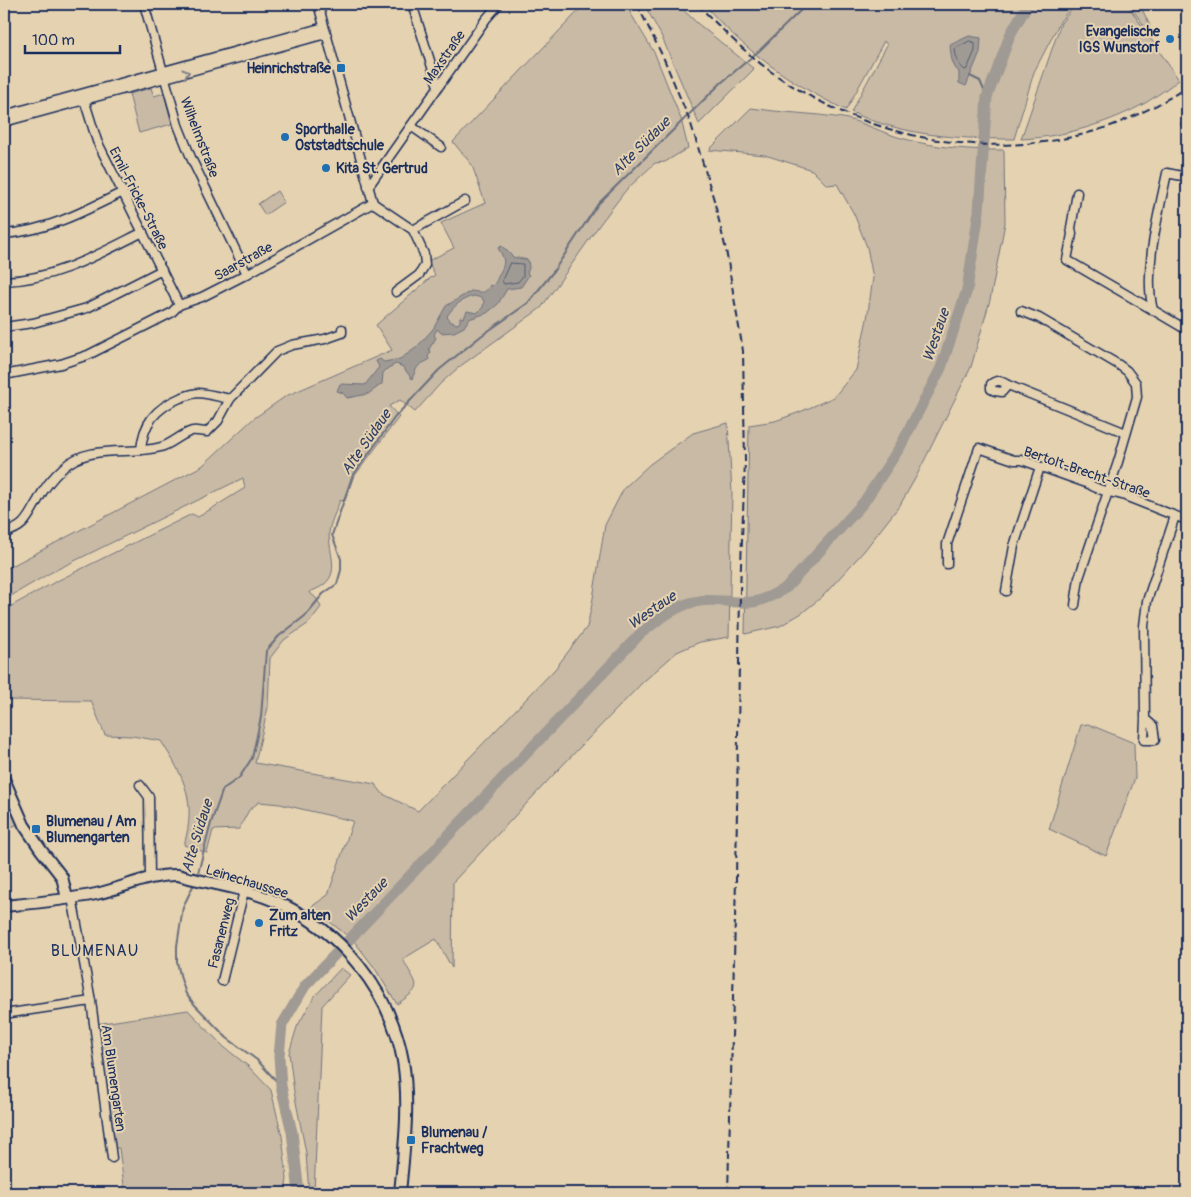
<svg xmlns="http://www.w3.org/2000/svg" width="1191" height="1197" font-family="Pangolin,sans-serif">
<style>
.green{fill:#c8baa4;stroke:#727481}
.water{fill:#a09a94;stroke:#6b6f7e;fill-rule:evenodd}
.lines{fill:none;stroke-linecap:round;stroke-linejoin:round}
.shore{stroke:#505a74;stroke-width:1}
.stream{stroke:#6b6f7e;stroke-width:2}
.river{stroke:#a09a94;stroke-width:11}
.minor-casing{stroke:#1b2f5e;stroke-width:11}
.tertiary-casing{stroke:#1b2f5e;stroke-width:14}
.minor{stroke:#e5d2b0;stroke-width:8}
.tertiary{stroke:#e5d2b0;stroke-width:10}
.rail{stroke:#1b2f5e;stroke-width:2;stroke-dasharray:8 4;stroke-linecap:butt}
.oneway{stroke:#808087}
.poi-dot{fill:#1f6fb2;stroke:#e5d2b0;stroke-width:2}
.labels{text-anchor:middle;stroke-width:4;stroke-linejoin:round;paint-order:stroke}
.poi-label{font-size:14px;font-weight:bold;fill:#1b2f5e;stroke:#e5d2b0;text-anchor:start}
.street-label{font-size:14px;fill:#1b2f5e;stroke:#e5d2b0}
.water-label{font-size:15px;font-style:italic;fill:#2f3f66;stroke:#e5d2b0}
.quarter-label{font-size:16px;letter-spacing:1px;fill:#1b2f5e;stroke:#e5d2b0}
</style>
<rect width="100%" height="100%" fill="#e5d2b0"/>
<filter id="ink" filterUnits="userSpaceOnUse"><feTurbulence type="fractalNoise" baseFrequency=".02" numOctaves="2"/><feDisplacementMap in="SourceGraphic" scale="10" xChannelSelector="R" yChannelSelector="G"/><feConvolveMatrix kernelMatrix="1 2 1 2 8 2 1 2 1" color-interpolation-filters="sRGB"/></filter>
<g filter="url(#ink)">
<g class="green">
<path d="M585,4H625L655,54L681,119L688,148L665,162L655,163L626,190L600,224L541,308L459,367L441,383L415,412L400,400L389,406L399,417L353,478L345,501L340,500C337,510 329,524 329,534C330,561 344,580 309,592L316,598L321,607L309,623L284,640L270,658L268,707L255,763L375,784L383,794L418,811L555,669L587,627L592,604L605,525L624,488L650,464L693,433L728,423L732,493L729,637L700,642L677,652L643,682L557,771L453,882L452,968L436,939L403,959C415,985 427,985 397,1004L374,967L354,941L311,907L328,895L353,821L280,804L259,802L249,810L239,829L213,830L207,853L184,845C197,801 184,777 161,741L132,736L105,735L91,701L6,700L4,793L19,824L8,828L10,834L4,836V610L55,582L192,514L198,517L245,488L243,478L50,573L4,600V570L202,466L253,419L286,396L392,350L376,325L429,279L435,275L428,261L454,248L441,223L485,203L472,165L453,142Z"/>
<path d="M644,4H677L697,23L754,69L699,124L661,35Z"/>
<path d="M704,4H1074L1061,20L1034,72L1014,139C957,139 904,136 851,112L887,45L884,41L846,110C791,84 743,50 704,4Z"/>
<path d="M1076,4H1127L1179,80C1169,87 1158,95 1147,102C1110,123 1064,137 1021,139L1061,23Z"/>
<path d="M1129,4H1142V9L1150,26L1147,30Z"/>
<path d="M151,88L154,96L164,93L172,124L139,133L129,94Z"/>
<path d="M751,108C781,113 812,113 843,118C864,122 884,134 905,139C937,148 971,150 1004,150L1005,223L990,300L971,367L916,477L900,505L864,551L823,596L802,613L780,626L745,634L749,425L775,421L800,412L834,397L856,370L867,319L873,278L867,247L854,214L837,184L827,185L812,170L765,155L709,150Z"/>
<path d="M277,191L284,202L265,215L258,204Z"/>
<path d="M1088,724L1134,743L1135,778L1106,856L1049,829L1081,725Z"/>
<path d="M341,968L350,975L322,1006L314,1193H309L306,1153L294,1092L289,1053L297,1027L314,997Z"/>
<path d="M188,1010L224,1047L248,1066L271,1090L282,1136L287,1179L285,1193H125L119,1148H113L96,1024Z"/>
</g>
<g class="water">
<path d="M969,36L981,38L980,52L966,86L959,83V72C951,65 951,55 950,45Z"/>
<path d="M502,246L513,257L528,260L529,268L527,273L529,275L521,287L507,289L498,304L487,313L469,319L464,327L454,332L441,333L437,329L434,335L436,338L429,349L431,352L428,356L429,360C416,366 417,367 412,379L403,367L396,364L388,368L383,373L382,384L368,394L347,398L343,393L337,391L340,384L365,385L379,367L376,361L380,359L384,362L400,359L416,348L433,329L446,306L471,291C481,292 485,295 490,285L492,286C497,282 496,280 499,275C505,263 506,261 498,248ZM474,296L482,298L484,301L483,307L477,313L467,311L464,318L460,317V322L457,324L449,321L447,316C454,306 461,299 474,296Z"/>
</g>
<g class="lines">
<g class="shore">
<path d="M970,41L975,43V51L967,69L965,70C958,65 956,58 955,49Z"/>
<path d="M510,263L523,264V276L518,282L504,284L502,281Z"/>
</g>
<g class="stream">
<path d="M970,76L980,81L987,97"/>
<path d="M197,877L211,823L223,789L239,778L252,758L261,717L266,651L279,636L305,616L323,594L337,584L341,570V559L332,535L352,477L395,417L439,370L481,336L528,303L553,272L598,204L721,83L760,50L807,4"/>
<path d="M194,884L183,907L177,946V962L181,979L186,994L195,1005L227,1038L257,1060L281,1086"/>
</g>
<path class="river" d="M299,1193L292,1132L281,1086L279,1056L282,1025L305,986L641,633C656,622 670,610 687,604C707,596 731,604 752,602C764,601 777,593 787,587L864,502L900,447L941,368L967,290L979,211L987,97L1011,33L1028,4"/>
<defs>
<g id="minor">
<path d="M144,4L178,125L192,160L247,274"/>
<path d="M318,4L373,203"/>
<path d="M412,4L438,86"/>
<path d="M83,96L97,141L179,305"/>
<path d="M4,115L324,27"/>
<path d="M4,122L326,34"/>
<path d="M1186,124L1187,123"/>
<path d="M411,126L441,147"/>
<path d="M1187,177L1167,173C1159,212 1143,271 1153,310L1187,330"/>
<path d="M368,187L486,19L499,4"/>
<path d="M1077,193L1071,228L1072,234L1067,260L1153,310"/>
<path d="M373,203L413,230L424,254L425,265L419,275L396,292"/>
<path d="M413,230L465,201"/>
<path d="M4,234C47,231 85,211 123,192"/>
<path d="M4,281C54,280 99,254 143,232"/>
<path d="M1021,311L1039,318L1119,365L1127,371L1136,383L1137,397L1118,462L1079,578L1075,605"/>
<path d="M4,327L33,323L87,308L162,270"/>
<path d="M4,375L61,364L88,355L171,313L179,305L202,297L247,274L373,203"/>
<path d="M1008,385L1002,392L995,391L991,389V384C998,379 1001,381 1008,385L1126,433"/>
<path d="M141,450C143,423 156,408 180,398C186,396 193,393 199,393C209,394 220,397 230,399"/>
<path d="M4,533C26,527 27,518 38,500C44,488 54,476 64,467C91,443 130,456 161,447C172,444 181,434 192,431C196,430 203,432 207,432L218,421L230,399L277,351L292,345L325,339L342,333V329"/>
<path d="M947,564V544L979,448L1014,460H1022L1089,484C1100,492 1113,492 1125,496C1146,504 1166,513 1187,520"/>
<path d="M1006,591L1014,546L1040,467"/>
<path d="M1145,719L1153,726L1155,740H1144L1145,719L1144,626L1147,601L1175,516"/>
<path d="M140,785L149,797L150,877"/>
<path d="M72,897L91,1001L112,1158"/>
<path d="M222,981L244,891"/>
<path d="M4,1014L91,1001"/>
</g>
<g id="tertiary">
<path d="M4,779L24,825L41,850L62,877L67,898"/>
<path d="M4,906C34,903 66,900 96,894C124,888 149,874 178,875C210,884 246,888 277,902C341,930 391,992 403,1061C410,1104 404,1150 400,1193"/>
</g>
</defs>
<use href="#minor" class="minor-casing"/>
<use href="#tertiary" class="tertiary-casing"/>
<use href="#minor" class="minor"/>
<use href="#tertiary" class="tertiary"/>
<g class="rail">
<path d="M637,4L664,59L691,124L714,200L726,250L743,351L745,461L740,591L736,880L728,1193"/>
<path d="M697,4C721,28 745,53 773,73C869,141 1001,166 1113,125C1139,115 1164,102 1187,87"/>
</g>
</g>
<defs><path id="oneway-chevron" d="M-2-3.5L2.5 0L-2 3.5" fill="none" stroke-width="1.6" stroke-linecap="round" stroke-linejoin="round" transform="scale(1.25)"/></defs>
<use class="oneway" href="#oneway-chevron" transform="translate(186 73) rotate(-16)"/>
</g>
<g class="poi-dot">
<circle cx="1170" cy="39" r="5"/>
<rect x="336" y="63" width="10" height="10" rx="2.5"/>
<circle cx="285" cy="137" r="5"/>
<circle cx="326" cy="168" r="5"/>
<rect x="31" y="824" width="10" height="10" rx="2.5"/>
<circle cx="259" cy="923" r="5"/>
<rect x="406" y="1135" width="10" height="10" rx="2.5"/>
</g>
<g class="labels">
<g class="poi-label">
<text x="1160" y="36" text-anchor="end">Evangelische<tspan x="1160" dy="16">IGS Wunstorf</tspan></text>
<text x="331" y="73" text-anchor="end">Heinrichstraße</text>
<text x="295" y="134">Sporthalle<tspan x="295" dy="16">Oststadtschule</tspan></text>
<text x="336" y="173">Kita St. Gertrud</text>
<text x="46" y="826">Blumenau / Am<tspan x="46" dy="16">Blumengarten</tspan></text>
<text x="269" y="920">Zum alten<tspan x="269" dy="16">Fritz</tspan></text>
<text x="421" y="1137">Blumenau /<tspan x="421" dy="16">Frachtweg</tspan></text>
</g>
<g class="street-label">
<text transform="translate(444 57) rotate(-55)" y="5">Maxstraße</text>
<text transform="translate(200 137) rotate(69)" y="5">Wilhelmstraße</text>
<text transform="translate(139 198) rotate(63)" y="5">Emil-Fricke-Straße</text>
<text transform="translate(243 261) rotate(-29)" y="5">Saarstraße</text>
<text transform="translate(1087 472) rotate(19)" y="5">Bertolt-Brecht-Straße</text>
<text transform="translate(247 881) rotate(17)" y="5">Leinechaussee</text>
<text transform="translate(221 933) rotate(-76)" y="5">Fasanenweg</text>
<text transform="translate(114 1078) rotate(82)" y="5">Am Blumengarten</text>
</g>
<g class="water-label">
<text transform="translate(641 146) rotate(-45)" y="5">Alte Südaue</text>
<text transform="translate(936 335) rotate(-71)" y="5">Westaue</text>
<text transform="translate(366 442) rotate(-55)" y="5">Alte Südaue</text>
<text transform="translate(652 610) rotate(-35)" y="5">Westaue</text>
<text transform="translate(197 836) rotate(-73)" y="5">Alte Südaue</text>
<text transform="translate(366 900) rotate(-46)" y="5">Westaue</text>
</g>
<g class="quarter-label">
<text x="95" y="956">BLUMENAU</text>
</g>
</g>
<rect width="1191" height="1197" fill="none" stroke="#e5d2b0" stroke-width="20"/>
<rect x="10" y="10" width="1171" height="1177" fill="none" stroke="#1b2f5e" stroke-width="2" filter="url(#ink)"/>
<path d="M25 45v8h95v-8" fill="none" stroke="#1b2f5e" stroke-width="2.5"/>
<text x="32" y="45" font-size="15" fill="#1b2f5e" stroke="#e5d2b0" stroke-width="4" paint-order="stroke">100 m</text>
</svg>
